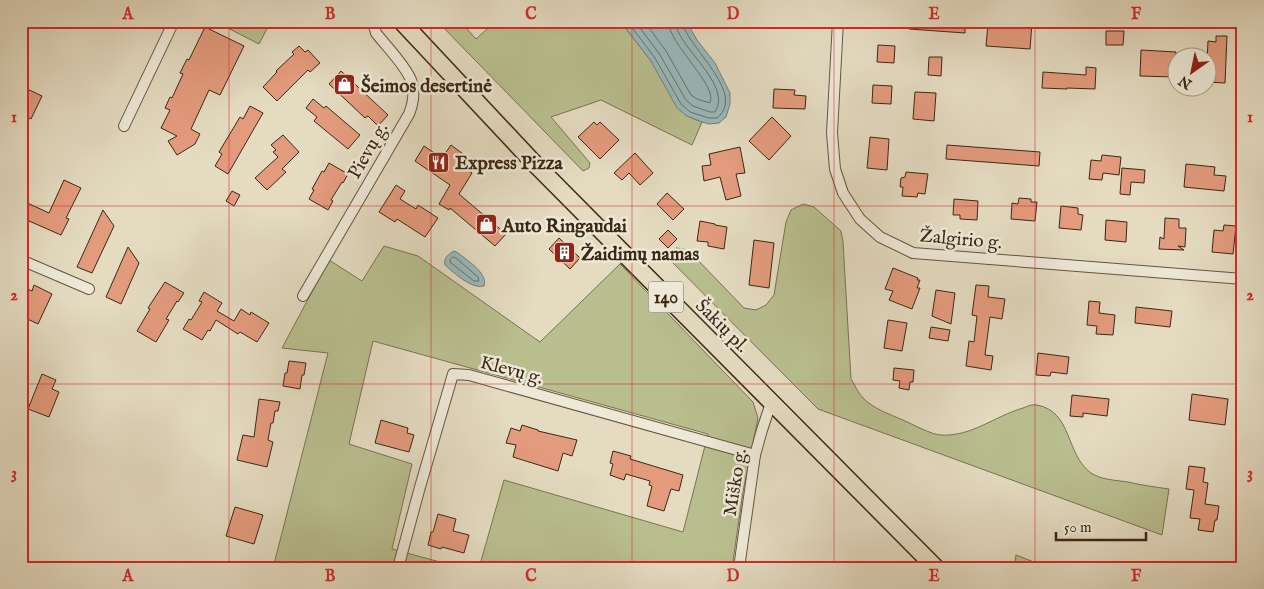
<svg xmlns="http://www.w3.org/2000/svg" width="1264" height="589" font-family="'IM FELL English',serif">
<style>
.green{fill:#b9be8f;stroke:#7a7352}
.water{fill:#99b9bc;stroke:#747f79}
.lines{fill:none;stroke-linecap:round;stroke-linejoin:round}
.shore{stroke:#6a7068;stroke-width:1}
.building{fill:#e39b7d;stroke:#3c2814}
.minor-casing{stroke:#66553f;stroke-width:12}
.primary-casing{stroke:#3c2814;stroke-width:19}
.minor{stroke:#ede8d7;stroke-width:10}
.primary{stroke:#e4dbc1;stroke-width:16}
.grid{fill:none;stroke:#d62828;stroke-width:1;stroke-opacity:0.55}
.labels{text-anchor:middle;stroke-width:5;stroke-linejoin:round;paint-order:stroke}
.shield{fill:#ede8d7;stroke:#71624e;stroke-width:1}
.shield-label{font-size:18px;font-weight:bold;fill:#3c2814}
.poi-label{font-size:19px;font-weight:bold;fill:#3c2814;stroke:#ede8d7;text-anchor:start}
.street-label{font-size:19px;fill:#3c2814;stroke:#ede8d7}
.neatline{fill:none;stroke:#d62828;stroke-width:2}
.grid-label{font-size:16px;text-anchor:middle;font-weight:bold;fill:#d62828}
</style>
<rect width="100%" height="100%" fill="#e4dbc1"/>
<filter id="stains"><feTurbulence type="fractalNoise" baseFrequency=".004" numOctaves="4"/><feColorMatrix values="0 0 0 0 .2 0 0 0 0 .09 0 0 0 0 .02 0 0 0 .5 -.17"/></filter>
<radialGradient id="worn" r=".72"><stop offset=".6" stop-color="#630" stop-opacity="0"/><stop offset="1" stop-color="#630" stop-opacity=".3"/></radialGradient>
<g class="green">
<path d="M214,21H271L259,44Z"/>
<path d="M437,21H460L476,39L496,21H620L651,61L687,116L702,122L692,145L601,100L551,117L590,163L589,168L583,171Z"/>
<path d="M803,204L814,207L841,231L843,242L851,379C855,385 858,393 863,398C874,409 889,414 903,420C912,424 932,435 941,435C971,437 995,416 1023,408C1028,406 1032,404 1037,405C1073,412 1065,454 1091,473C1102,480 1115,480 1128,482C1141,485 1155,487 1169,489L1162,535L818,409L666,256L676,248L684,249L693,255L744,308L756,310L766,305L774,295L786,222L791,210Z"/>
<path d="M384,246L418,256L540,342L620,264L753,402L758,418L743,492L732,568H479L504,480L683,532L708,434L373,341L349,444L412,464L392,549L462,568H273L328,353L282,348L329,260L362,281Z"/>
<path d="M1016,555L1049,568H1014Z"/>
</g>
<g class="water">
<path d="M620,21H686L697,40L715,63L730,93V104L726,117L719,123L709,124L702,122L687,116L677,108L651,61Z"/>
<path d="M454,251L458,253C468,261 488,273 484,286C471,289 454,273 445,265C443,258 449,254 454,251Z"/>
</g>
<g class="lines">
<g class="shore">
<path d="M627,21L655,58L681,104L690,112L709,118H717C748,93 685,46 682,21"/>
<path d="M635,21L660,55L686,100L693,106L710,112H715C733,84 677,48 675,21"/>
<path d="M644,21L666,51L691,95L697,99L710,103C718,85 669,45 668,21"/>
<path d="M453,257L456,258L478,277L479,281H474L451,263L450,260Z"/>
</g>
</g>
<g class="building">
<path d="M909,21H965V33L909,29Z"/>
<path d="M1009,21L1032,23L1030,49L986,46L988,24L1009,26Z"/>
<path d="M205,27L244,46L220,95L209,90L191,129L200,134L195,144L177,155L168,141L177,136L161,128L170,110L165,108L170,97L172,98L183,74L180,73L187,59L189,60Z"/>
<path d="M1106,31H1124L1123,45H1106Z"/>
<path d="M1216,36H1227L1225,83L1206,82L1208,41L1216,42Z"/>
<path d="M878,45L895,46L894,63L877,62Z"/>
<path d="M299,46L305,52L308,50L320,63L310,72L308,70L277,101L263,87L277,72L276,71L294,54L292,52Z"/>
<path d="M1141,50L1176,52V71H1175L1174,77L1140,76Z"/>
<path d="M929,57H942L941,76L928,75Z"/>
<path d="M1086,67L1096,68L1095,89L1067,88V89L1042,88L1043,72L1086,75Z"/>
<path d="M341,71L388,115L378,126L368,116L365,118L329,84Z"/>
<path d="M873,85L892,86L891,104L872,103Z"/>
<path d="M21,86L42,96L31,119L21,114Z"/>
<path d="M774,89L795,90L794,95L806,96L805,109L773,108Z"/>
<path d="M915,92L936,93L934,121L913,119Z"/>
<path d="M313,99L324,108L326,106L360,135L348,149L314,121L317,117L306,108Z"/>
<path d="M250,106L263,113L228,174L215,166L222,154L219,152L240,117L243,119Z"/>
<path d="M772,117L791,136L769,160L749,141Z"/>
<path d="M594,122L597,125L600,122L619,140L600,159L578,137Z"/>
<path d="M283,135L299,152L282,169L286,172L267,190L255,178L278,157L273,152L276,150L271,145Z"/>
<path d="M870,137L889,139L887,170L867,168Z"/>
<path d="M451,145L463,154L457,163L472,173L459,194L506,234L495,246L450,208L449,210L439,204L450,185L415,161L424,146L442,158Z"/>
<path d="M947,145L1040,152L1039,166L946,159Z"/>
<path d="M740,147L745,173L736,174L741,196L726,200L720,177L704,181L702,166L711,165L709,154Z"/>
<path d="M635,153L653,173L640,185L629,173L622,180L614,173Z"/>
<path d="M1102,155L1121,157L1119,175L1103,173L1102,180L1089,179L1091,160L1101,161Z"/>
<path d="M329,163L348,174L343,183L342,182L331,200L333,201L328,210L309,199L314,190L312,189L322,171L324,172Z"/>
<path d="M1186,164L1215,167L1214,175L1226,176L1224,191L1184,187Z"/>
<path d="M1122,168L1145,170L1144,183L1131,182L1130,195L1120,194Z"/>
<path d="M906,172L928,174L925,194L918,193L917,197L902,196L903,187H900L901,178L905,177Z"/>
<path d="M64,180L81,188L66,218L69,219L61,235L29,221L21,238V200L49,213Z"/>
<path d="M396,185L405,191L400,199L416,209L418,205L438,218L425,237L397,219L395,222L379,212Z"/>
<path d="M232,191L240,195L234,206L226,201Z"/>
<path d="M667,193L684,209L673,220L657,204Z"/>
<path d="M1019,198L1031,199V202H1037L1035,221L1011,219L1012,203L1018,204Z"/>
<path d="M954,199L978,201L977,220L960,219V215H953Z"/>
<path d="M1061,206L1078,208V214L1083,215L1081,230L1059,228Z"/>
<path d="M103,210L114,226L92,273L77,267Z"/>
<path d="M1165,218L1179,219V228H1186L1185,247L1178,246L1184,250L1159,249L1160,237L1164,239Z"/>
<path d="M1106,220L1127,222L1126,242L1105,240Z"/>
<path d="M700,221L715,224V225L727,227L724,249L708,246V242L697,241Z"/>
<path d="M1224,225L1236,226L1233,254L1212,252L1214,230L1223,231Z"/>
<path d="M668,230L677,239L668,248L659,239Z"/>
<path d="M559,238L580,258L570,269L549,249Z"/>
<path d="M754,240L774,243L769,288L749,285Z"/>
<path d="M128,247L139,263L121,304L106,297Z"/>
<path d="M893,268L918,278L917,280H920L917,288H920L912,309L889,300L893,291L885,289Z"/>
<path d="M165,282L184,293L178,302L177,301L166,319L169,320L156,342L137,331L150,309L148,308Z"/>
<path d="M34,285L52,294L38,324L21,316V286L32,291Z"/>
<path d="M976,285L989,286L988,297L1005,299L1002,319L990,317L985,355L993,356L991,370L966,366L969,341L974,342L977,316L972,315Z"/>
<path d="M936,290L955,293L951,324L932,316Z"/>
<path d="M204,292L222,303L217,311L234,321L241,309L250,315L251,312L269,323L257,342L240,332L238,334L216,320L210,331L208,330L202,340L183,329L189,319L191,320L202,302L199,301Z"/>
<path d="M1089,301L1100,302L1099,313L1115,315L1113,335L1096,334L1097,326L1087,325Z"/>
<path d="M1136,307L1172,311L1170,327L1135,323Z"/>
<path d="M888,320L907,323L902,351L884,348Z"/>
<path d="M931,327L950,330L948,341L929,338Z"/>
<path d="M1038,353L1069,357L1067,374L1051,372L1050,376L1036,375Z"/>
<path d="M289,361L306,363L304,375H302L300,389L283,386L285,373H287Z"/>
<path d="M894,368L914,370L913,382H910L909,390L899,388L900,381L893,380Z"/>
<path d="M42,374L56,380L52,389L59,392L49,417L28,409Z"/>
<path d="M1192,394L1228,399L1225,425L1189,420Z"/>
<path d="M1072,395L1109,399L1107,416L1083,413V417L1070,416Z"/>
<path d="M259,399L280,402L278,411H275L273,423H271L268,440L273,442L267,467L237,460L243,435L254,437Z"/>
<path d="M381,420L408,428L407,433L414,435L409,452L375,443Z"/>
<path d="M522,425L538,430V431L577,440L572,456L563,453L558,471L513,457L516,445L506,443L511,428L520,431Z"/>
<path d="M613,451L631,456L630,459L683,475L679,491L671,489L664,511L647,506L652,486L649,485L650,481L626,474L624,480L610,475L613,464L610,463Z"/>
<path d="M1189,466L1205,468L1203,482L1208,483L1205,504L1219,506L1217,520H1215L1213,532L1198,530L1200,519L1190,518L1194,490L1186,489Z"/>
<path d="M235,507L263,515L254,544L226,536Z"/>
<path d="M438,514L456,519L453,531L469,535L464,553L442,547L441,549L428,545L431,532H433Z"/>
</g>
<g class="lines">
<defs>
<g id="minor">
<path d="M838,21L832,133L835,169L843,193L860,219L880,237L913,253L1243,279"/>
<path d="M124,126L174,21"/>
<path d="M21,260L89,289"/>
<path d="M303,296L409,114C413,104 415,91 411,80C405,65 386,46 376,33L374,26L375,21"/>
<path d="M398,568L420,487L453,374L469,375L755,455"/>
<path d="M739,568L755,455L762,430L771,403"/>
</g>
<path id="primary" d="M401,21L534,163L936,568"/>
</defs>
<use href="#minor" class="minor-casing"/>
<use href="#primary" class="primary-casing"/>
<use href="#minor" class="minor"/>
<use href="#primary" class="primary"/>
</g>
<path class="grid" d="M229,21V568M431,21V568M632,21V568M834,21V568M1035,21V568M21,206H1243M21,384H1243"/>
<defs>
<symbol id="shop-square" viewBox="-11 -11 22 22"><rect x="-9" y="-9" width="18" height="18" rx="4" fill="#8f2418" stroke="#ede8d7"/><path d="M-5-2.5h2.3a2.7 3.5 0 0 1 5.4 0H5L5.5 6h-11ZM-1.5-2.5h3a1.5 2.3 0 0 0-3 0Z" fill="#fff"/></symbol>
<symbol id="restaurant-square" viewBox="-11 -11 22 22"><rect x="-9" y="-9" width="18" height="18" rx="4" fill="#8f2418" stroke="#ede8d7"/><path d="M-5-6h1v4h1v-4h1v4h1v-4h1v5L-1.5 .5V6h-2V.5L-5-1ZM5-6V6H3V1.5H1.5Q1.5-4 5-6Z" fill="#fff"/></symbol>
<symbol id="building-square" viewBox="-11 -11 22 22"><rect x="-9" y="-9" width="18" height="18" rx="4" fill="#8f2418" stroke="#ede8d7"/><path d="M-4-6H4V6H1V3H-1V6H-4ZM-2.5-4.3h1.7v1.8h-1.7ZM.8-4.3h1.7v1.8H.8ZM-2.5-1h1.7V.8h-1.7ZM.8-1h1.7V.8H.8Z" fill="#fff"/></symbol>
</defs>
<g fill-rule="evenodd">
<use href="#shop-square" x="332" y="72" width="25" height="25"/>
<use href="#restaurant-square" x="426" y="150" width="25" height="25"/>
<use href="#shop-square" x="474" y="212" width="25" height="25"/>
<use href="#building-square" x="552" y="240" width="25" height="25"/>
</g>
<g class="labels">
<rect class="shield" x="648.5" y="281.5" width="35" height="31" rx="4"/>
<g class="shield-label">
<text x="666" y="303">140</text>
</g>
<g class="poi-label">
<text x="361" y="92">Šeimos desertinė</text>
<text x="455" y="169">Express Pizza</text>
<text x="502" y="232">Auto Ringaudai</text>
<text x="581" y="260">Žaidimų namas</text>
</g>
<g class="street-label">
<text transform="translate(367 150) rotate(-60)" y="7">Pievų g.</text>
<text transform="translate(961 238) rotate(5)" y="7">Žalgirio g.</text>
<text transform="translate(723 325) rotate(45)" y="7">Šakių pl.</text>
<text transform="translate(512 369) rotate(15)" y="7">Klevų g.</text>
<text transform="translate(734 482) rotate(-81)" y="7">Miško g.</text>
</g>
</g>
<rect width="1264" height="589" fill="none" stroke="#e4dbc1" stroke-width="55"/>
<g transform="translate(1192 72) rotate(213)"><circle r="24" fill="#ede8d7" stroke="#a69b89"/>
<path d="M0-4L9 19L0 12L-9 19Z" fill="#8f2418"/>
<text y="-8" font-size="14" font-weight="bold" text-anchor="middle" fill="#3c2814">N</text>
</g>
<path d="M1056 532v8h90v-8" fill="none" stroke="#3c2814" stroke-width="2.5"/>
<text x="1064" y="532" font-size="15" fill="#3c2814" stroke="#ede8d7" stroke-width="4" paint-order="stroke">50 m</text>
<rect x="28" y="28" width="1208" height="534" class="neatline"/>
<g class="grid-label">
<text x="128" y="19">A</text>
<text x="330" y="19">B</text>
<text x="531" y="19">C</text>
<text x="733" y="19">D</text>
<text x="934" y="19">E</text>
<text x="1136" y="19">F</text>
<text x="14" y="122">1</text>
<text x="1250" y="122">1</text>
<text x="14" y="300">2</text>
<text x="1250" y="300">2</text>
<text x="14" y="478">3</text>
<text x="1250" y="478">3</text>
<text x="128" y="581">A</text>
<text x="330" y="581">B</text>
<text x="531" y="581">C</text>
<text x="733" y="581">D</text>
<text x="934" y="581">E</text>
<text x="1136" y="581">F</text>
</g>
<rect width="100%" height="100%" filter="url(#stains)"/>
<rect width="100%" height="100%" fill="url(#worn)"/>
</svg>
